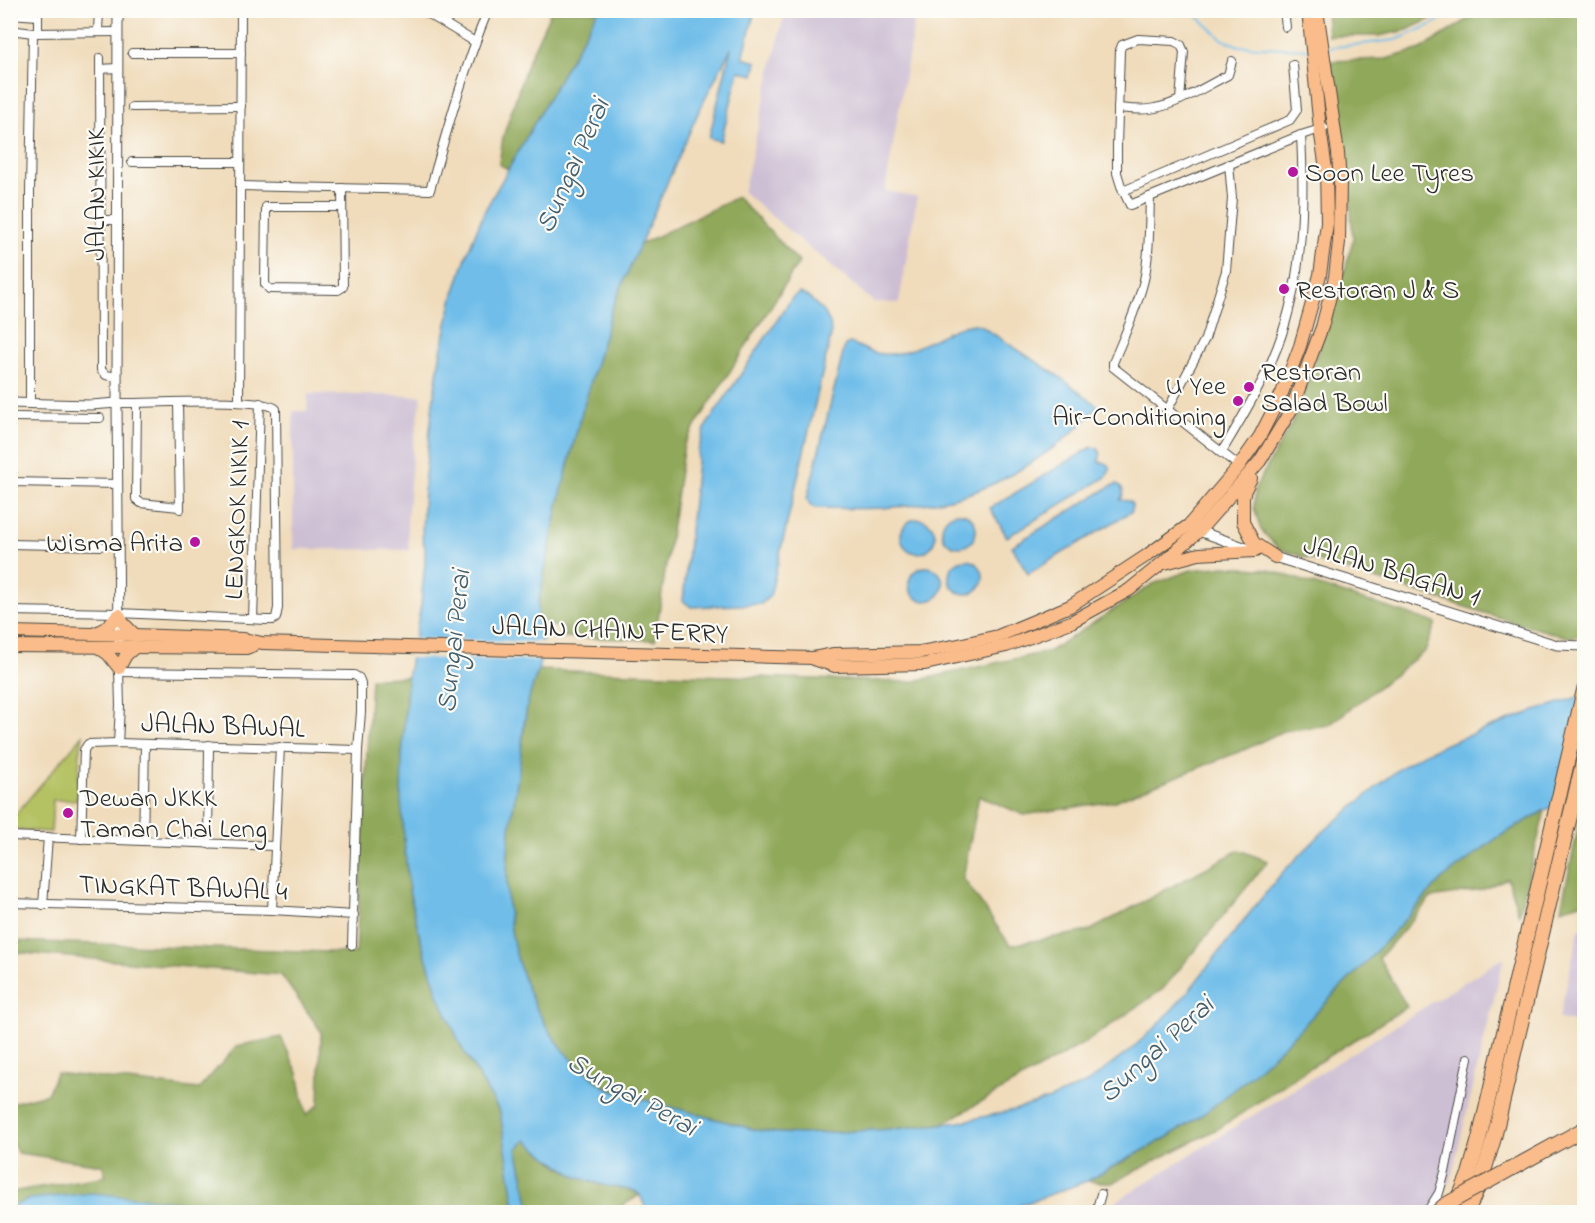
<svg xmlns="http://www.w3.org/2000/svg" width="1595" height="1223" font-family="'Indie Flower',sans-serif">
<style>
.industrial{fill:#ccbed3}
.green{fill:#b5c264;stroke:#707648;stroke-width:1.5}
.forest{fill:#90a85a;stroke:#5e6a42;stroke-width:1.5}
.water{fill:#6fbde9;stroke:#4d748a;stroke-width:1.5}
.pier{fill:#f0dcbb}
.lines{fill:none;stroke-linecap:round;stroke-linejoin:round}
.stream{stroke:#6fbde9;stroke-width:2}
.minor-casing{stroke:#494641;stroke-width:10}
.tertiary-casing{stroke:#494641;stroke-width:11}
.trunk-casing{stroke:#494641;stroke-width:14}
.motorway-casing{stroke:#494641;stroke-width:16}
.minor{stroke:#fff;stroke-width:8}
.tertiary{stroke:#fff;stroke-width:9}
.trunk{stroke:#f9bc8a;stroke-width:12}
.motorway{stroke:#f9bc8a;stroke-width:14}
.motorway-bridge-casing{stroke:#494641;stroke-width:16;stroke-linecap:butt}
.motorway-bridge{stroke:#f9bc8a;stroke-width:14}
.poi-dot{fill:#b5179e;stroke:#fdfcf7;stroke-width:2}
.labels{text-anchor:middle;stroke-width:4.5;stroke-linejoin:round;paint-order:stroke}
.poi-label{font-size:27px;fill:#2b2b2b;stroke:#fdfcf7;text-anchor:start}
.street-label{font-size:27px;fill:#2b2b2b;stroke:#fdfcf7}
.water-label{font-size:28px;font-style:italic;fill:#435e6e;stroke:#fdfcf7}
</style>
<rect width="100%" height="100%" fill="#fdfcf7"/>
<filter id="ink" filterUnits="userSpaceOnUse"><feTurbulence type="fractalNoise" baseFrequency=".0167" numOctaves="2"/><feDisplacementMap in="SourceGraphic" scale="12" xChannelSelector="R" yChannelSelector="G"/><feConvolveMatrix kernelMatrix="1 2 1 2 8 2 1 2 1" color-interpolation-filters="sRGB"/></filter>
<filter id="wash" filterUnits="userSpaceOnUse"><feTurbulence type="fractalNoise" baseFrequency=".008" numOctaves="4" result="noise"/><feDisplacementMap in="SourceGraphic" scale="24" xChannelSelector="R" yChannelSelector="G"/><feGaussianBlur stdDeviation="1.35" result="paint"/><feColorMatrix in="noise" values="0 0 0 0 0 0 0 0 0 0 0 0 0 0 0 0 0 1.4 0 .05"/><feComposite in="paint" operator="in"/></filter>
<g filter="url(#wash)">
<rect width="100%" height="100%" fill="#f0dcbb"/>
<g class="industrial">
<path d="M785,11H916L885,191L917,197L899,303L874,302L743,192Z"/>
<path d="M308,394L422,396L413,447L407,524L409,550L293,549V411H307Z"/>
<path d="M1584,927V1024L1559,1019L1579,929Z"/>
<path d="M1504,957L1450,1182L1430,1212H1088L1117,1201Z"/>
</g>
<path class="green" d="M83,735L80,752L77,800H53L51,832L11,830V817L15,815Z"/>
<g class="forest">
<path d="M551,11H598L508,169L499,164L503,137L528,61Z"/>
<path d="M1441,11V14L1407,30L1379,36H1328L1326,11Z"/>
<path d="M1481,11H1584V622L1581,636L1567,637L1520,624L1279,549L1261,530L1254,508L1255,488L1294,419L1340,288L1353,240L1349,188L1330,61L1386,59L1421,49Z"/>
<path d="M737,197L799,262L684,444L655,640L563,637L565,628L538,623L536,613L538,604L558,505L578,426L612,308L639,245Z"/>
<path d="M1225,566L1269,570L1436,623L1425,651L1329,725L1283,731L1246,749L1115,801L1024,815L979,796L963,878L1010,945L1089,931L1239,850L1268,861L1163,989L1086,1042L942,1124L895,1129L802,1134L778,1133L756,1130L626,1095C606,1088 587,1076 572,1061C566,1055 561,1047 556,1040C524,998 507,938 507,886C506,831 518,776 525,723L528,701L538,670L910,682L1050,651L1153,584L1191,570Z"/>
<path d="M408,677L402,757L405,851L409,890L420,938L439,997L462,1048L500,1112L516,1212H242L238,1210L234,1212H216L211,1205L30,1199L11,1207V1192L106,1176L102,1165L18,1153L11,1142V1103L47,1094L56,1073L199,1089L237,1046L281,1037L298,1073L306,1115L319,1104L321,1031L281,975L11,952V941L356,953L371,678Z"/>
<path d="M1584,800V902L1561,909Z"/>
<path d="M1545,810L1519,915L1507,878L1482,890L1431,898L1379,958L1407,1007L1306,1070L1221,1127L1112,1183L1087,1181L1166,1138L1202,1115L1240,1085L1283,1046L1368,960L1441,880L1497,838Z"/>
<path d="M526,1139C542,1153 560,1170 581,1178C588,1180 596,1183 603,1185C616,1188 629,1187 640,1195L612,1212H531L517,1148Z"/>
</g>
<g class="water">
<path d="M598,11H741L754,14L743,58L757,62L754,75L739,71L721,141L709,138L731,48L698,113L612,308L578,426L558,505L538,604C536,617 540,623 542,635C543,644 541,654 540,662C537,676 531,688 528,702C523,724 522,747 519,769C513,808 506,847 507,887C508,953 534,1030 587,1073C593,1078 601,1085 609,1089C614,1092 620,1093 626,1095L756,1130L778,1133L802,1134L895,1129L960,1122L1014,1110L1050,1099L1087,1083L1128,1052L1156,1027L1187,993L1256,905L1282,873L1324,831L1401,767L1423,754L1451,742L1523,715L1584,695V794L1545,810L1497,838L1441,880L1368,960L1283,1046L1240,1085L1202,1115L1166,1138L1087,1181L1002,1212H658L645,1207L640,1195L635,1191L603,1185L577,1177L546,1156L526,1140L517,1149L531,1212H516L500,1112L462,1048L439,997L420,938L409,890L405,851L401,800L402,757L408,673L421,605L423,583L425,563V548L422,537L424,485L433,402L440,356L453,297L467,254L484,212Z"/>
<path d="M799,293C809,295 824,311 829,321C831,326 831,331 831,336L770,596L761,604L691,607L683,601L698,451L706,426L792,298Z"/>
<path d="M975,324L981,326L1057,375L1098,406C1067,444 1004,485 957,497C938,502 912,506 893,507C867,510 841,508 815,508L811,506L807,499L845,345L850,343C860,346 869,353 881,354C915,358 943,327 975,324Z"/>
<path d="M1092,447C1102,448 1102,455 1098,462L1106,463L1110,466V470L1106,477L1007,537L990,508Z"/>
<path d="M1117,484C1124,488 1125,494 1120,500L1129,501L1132,504V511L1028,574L1012,546L1111,486Z"/>
<circle cx="959" cy="530" r="17"/>
<circle cx="918" cy="536" r="17"/>
<circle cx="966" cy="577" r="17"/>
<circle cx="926" cy="584" r="17"/>
<path d="M92,1193L211,1205L216,1212H11V1207L30,1199Z"/>
</g>
<path class="pier" d="M412,639L545,642V646L543,661L408,658Z"/>
<g class="lines">
<g class="stream">
<path d="M1118,10H1133"/>
<path d="M1165,10L1195,14L1222,39L1239,46L1308,49"/>
<path d="M1326,48L1396,40L1431,25L1457,10"/>
</g>
</g>
</g>
<g filter="url(#ink)">
<g class="lines">
<defs>
<g id="minor">
<path d="M422,10L475,42"/>
<path d="M1284,10L1286,27"/>
<path d="M10,14L38,16"/>
<path d="M10,30L33,33L117,32"/>
<path d="M98,31L99,10"/>
<path d="M38,33V10"/>
<path d="M132,53H241"/>
<path d="M100,58L101,370L106,375L117,377"/>
<path d="M100,69L117,68"/>
<path d="M1180,100L1184,52L1181,45L1174,41L1138,39L1122,45L1120,50L1117,146V173L1121,186L1130,205L1301,135L1324,128"/>
<path d="M132,107L241,106"/>
<path d="M1118,108C1130,109 1143,111 1155,108C1179,104 1206,86 1228,75L1232,61"/>
<path d="M132,162H240"/>
<path d="M240,186L430,190C447,130 464,69 488,10"/>
<path d="M342,188L343,287L338,290L269,289L265,284L266,207H342"/>
<path d="M1123,191L1290,120L1297,110L1293,65"/>
<path d="M1150,197C1149,224 1150,253 1144,280C1137,309 1124,336 1113,363V367L1239,466"/>
<path d="M101,220H118"/>
<path d="M239,402L241,10"/>
<path d="M30,403V191L33,33"/>
<path d="M137,403L136,499L141,503L179,507"/>
<path d="M178,403L180,509"/>
<path d="M1168,409L1205,339L1226,271L1232,198L1229,164"/>
<path d="M10,417L100,418"/>
<path d="M1221,453C1239,423 1258,392 1272,360C1303,289 1305,211 1301,135"/>
<path d="M10,482L118,484"/>
<path d="M10,544L101,546"/>
<path d="M10,611L119,613L266,620H273L276,618L278,608L276,409C261,396 144,404 117,403"/>
<path d="M253,619L260,403"/>
<path d="M119,672L354,675L359,678L361,683V712L358,750L352,945"/>
<path d="M118,743L120,706L119,669"/>
<path d="M10,836L275,846"/>
<path d="M81,839L84,750L88,744L118,743L358,750"/>
<path d="M143,841L145,744"/>
<path d="M208,844L209,745"/>
<path d="M10,903L272,910L354,915"/>
<path d="M43,905L48,837"/>
<path d="M272,910L280,747"/>
<path d="M1096,1212L1101,1194"/>
<path d="M1427,1212L1439,1193L1445,1172L1468,1058"/>
</g>
<g id="tertiary">
<path d="M118,10L117,403L119,641"/>
<path d="M10,403L91,405L117,403"/>
<path d="M1194,528L1199,531L1252,550"/>
<path d="M1271,556L1557,645L1584,646"/>
</g>
<g id="trunk">
<path d="M1251,478L1245,490L1243,496V522L1254,543L1275,557"/>
<path d="M1165,563L1199,554L1255,551"/>
<path d="M10,632L135,635L244,639L262,643L813,658L834,654L920,652L954,646L998,636L1070,606L1146,556L1189,525L1239,466L1260,436L1282,393L1300,346L1320,275L1327,223L1326,169L1320,129L1308,10"/>
<path d="M95,633L103,630L119,615L123,623L135,635"/>
<path d="M10,646L246,648L252,646"/>
<path d="M98,647L108,654L119,668L126,655L135,647"/>
<path d="M814,659L835,666L925,664L1006,646L1071,622L1129,590L1161,564L1199,531L1260,461L1291,410L1322,327L1335,277L1339,242L1340,182L1338,153L1317,10"/>
</g>
<g id="motorway">
<path d="M1453,1212L1469,1174L1479,1139L1584,690"/>
<path d="M1467,1212L1482,1178L1494,1138L1555,879L1584,758"/>
</g>
</defs>
<use href="#minor" class="minor-casing"/>
<use href="#tertiary" class="tertiary-casing"/>
<use href="#trunk" class="trunk-casing"/>
<use href="#motorway" class="motorway-casing"/>
<use href="#minor" class="minor"/>
<use href="#tertiary" class="tertiary"/>
<use href="#trunk" class="trunk"/>
<use href="#motorway" class="motorway"/>
<defs>
<path id="motorway-bridge" d="M1437,1212L1445,1205L1584,1129"/>
</defs>
<use href="#motorway-bridge" class="motorway-bridge-casing"/>
<use href="#motorway-bridge" class="motorway-bridge"/>
</g>
</g>
<g class="poi-dot">
<circle cx="1293" cy="172" r="6"/>
<circle cx="1284" cy="289" r="6"/>
<circle cx="1249" cy="387" r="6"/>
<circle cx="1238" cy="401" r="6"/>
<circle cx="195" cy="542" r="6"/>
<circle cx="68" cy="813" r="6"/>
</g>
<g class="labels">
<g class="poi-label">
<text x="1305" y="181">Soon Lee Tyres</text>
<text x="1296" y="298">Restoran J &amp; S</text>
<text x="1261" y="380">Restoran<tspan x="1261" dy="31">Salad Bowl</tspan></text>
<text x="1226" y="394" text-anchor="end">U Yee<tspan x="1226" dy="31">Air-Conditioning</tspan></text>
<text x="183" y="551" text-anchor="end">Wisma Arita</text>
<text x="80" y="806">Dewan JKKK<tspan x="80" dy="31">Taman Chai Leng</tspan></text>
</g>
<g class="street-label">
<text transform="translate(95 194) rotate(-90)" y="9">JALAN KIKIK</text>
<text transform="translate(236 510) rotate(-88)" y="9">LENGKOK KIKIK 1</text>
<text transform="translate(1392 570) rotate(17)" y="9">JALAN BAGAN 1</text>
<text transform="translate(610 629) rotate(2)" y="9">JALAN CHAIN FERRY</text>
<text transform="translate(223 725) rotate(2)" y="9">JALAN BAWAL</text>
<text transform="translate(183 887) rotate(2)" y="9">TINGKAT BAWAL 4</text>
</g>
<g class="water-label">
<text transform="translate(571 165) rotate(-66)" y="10">Sungai Perai</text>
<text transform="translate(452 641) rotate(-84)" y="10">Sungai Perai</text>
<text transform="translate(1155 1048) rotate(-42)" y="10">Sungai Perai</text>
<text transform="translate(633 1093) rotate(29)" y="10">Sungai Perai</text>
</g>
</g>
<rect width="1595" height="1223" fill="none" stroke="#fdfcf7" stroke-width="36"/>
</svg>
